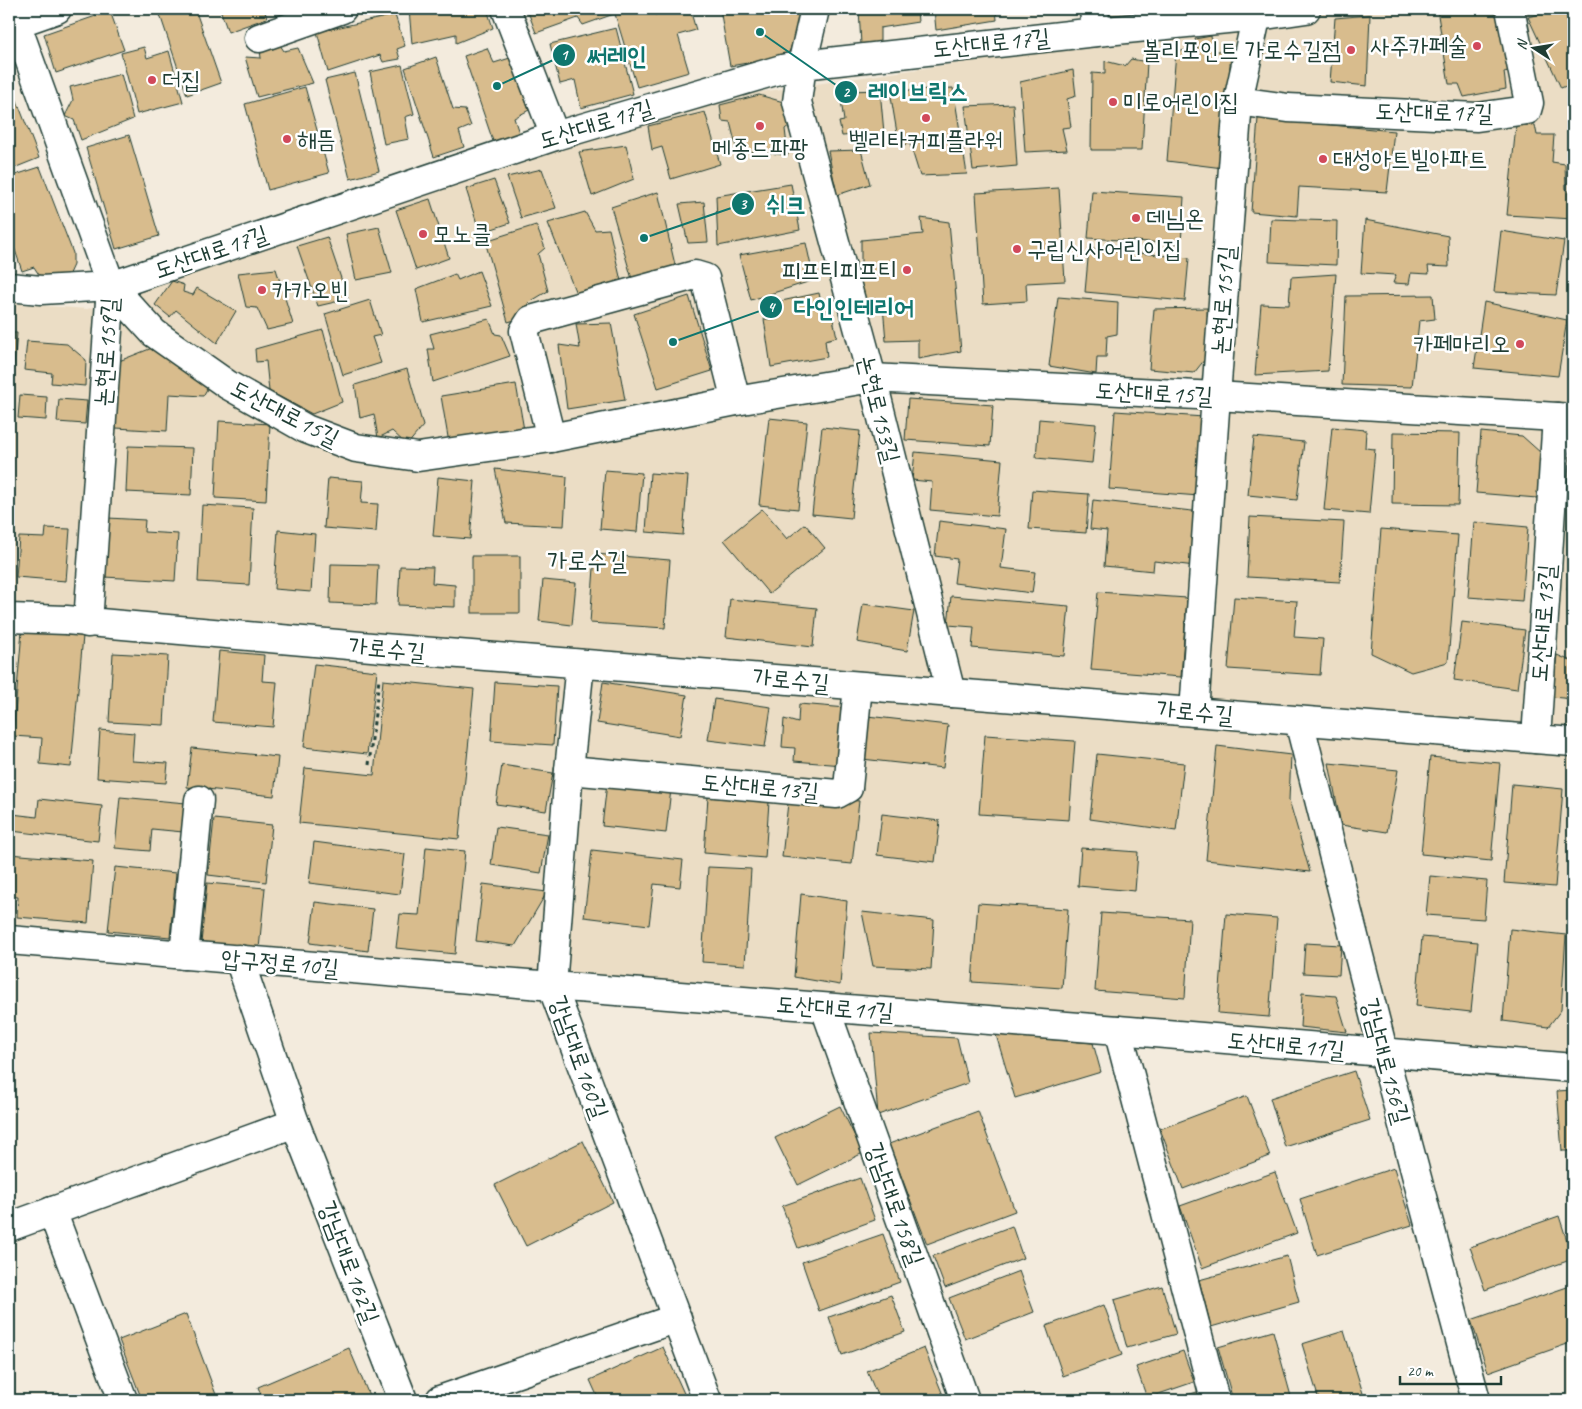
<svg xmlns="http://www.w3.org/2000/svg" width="1582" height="1409" font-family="Caveat,'Poor Story',sans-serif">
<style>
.built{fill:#ebddc5}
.building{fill:#d8bc8d;stroke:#1f3d34}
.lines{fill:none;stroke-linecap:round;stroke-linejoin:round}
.minor-casing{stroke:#1f3d34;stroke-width:31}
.path{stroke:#1f3d34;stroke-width:3;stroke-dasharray:4 4;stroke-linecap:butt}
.minor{stroke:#fff;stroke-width:28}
.poi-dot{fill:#d1495b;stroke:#fff;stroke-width:2}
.labels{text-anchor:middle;stroke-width:5;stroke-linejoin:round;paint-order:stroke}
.street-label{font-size:24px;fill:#1f3d34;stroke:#fff}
.poi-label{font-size:24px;fill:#1f3d34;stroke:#fff;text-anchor:start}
.neighbourhood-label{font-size:25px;fill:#1f3d34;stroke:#fff}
.leader{fill:none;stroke:#0f766e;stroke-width:2}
.callout-dot{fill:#0f766e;stroke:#fff;stroke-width:2}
.mark-label{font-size:15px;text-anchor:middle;font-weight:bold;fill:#fff}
.callout-label{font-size:25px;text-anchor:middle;font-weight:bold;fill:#0f766e;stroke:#fff;stroke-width:5;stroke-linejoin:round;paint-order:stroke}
</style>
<rect width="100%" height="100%" fill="#f3ebdd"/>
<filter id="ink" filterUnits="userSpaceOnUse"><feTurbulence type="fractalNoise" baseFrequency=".02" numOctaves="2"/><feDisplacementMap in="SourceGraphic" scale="10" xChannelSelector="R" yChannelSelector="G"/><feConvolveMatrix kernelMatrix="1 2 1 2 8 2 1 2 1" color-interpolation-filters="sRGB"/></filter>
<g filter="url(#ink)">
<path class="built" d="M1332,9H1573V1061L9,924V303L87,309L713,99Z"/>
<g class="building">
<path d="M158,9H195L221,83L187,95Z"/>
<path d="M220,9H264L267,18L228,32Z"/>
<path d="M409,9H487L493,28L456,43V34L412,44Z"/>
<path d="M527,9H628L583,25L578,18L536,33Z"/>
<path d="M633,9H653L655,15L676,9H690L696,30L678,35L689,72L637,87L615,14Z"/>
<path d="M720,9H804L788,56L730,66Z"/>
<path d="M859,9H917L918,22L880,28V43L861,45Z"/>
<path d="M934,9H996L997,20L936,30Z"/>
<path d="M1437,9H1503L1517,69L1504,72L1506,89L1464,97L1459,84H1449Z"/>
<path d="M1546,9H1573V83L1561,88L1528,17L1546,12Z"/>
<path d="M110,11L124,50L56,73L44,34Z"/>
<path d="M395,15L405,46L397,49L400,59L383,62L380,55L328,72L317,32Z"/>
<path d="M1370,15L1367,86L1330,82L1335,18Z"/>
<path d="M616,28L633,94L581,108L575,80L560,84L550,44Z"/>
<path d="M1211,36L1213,51H1231L1223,168L1167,161L1176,52L1198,48L1195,39Z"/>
<path d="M280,45L284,51L298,48L313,83L257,97L245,57L261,58L260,50Z"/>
<path d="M144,47L147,58L169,51L183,102L137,114L121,53Z"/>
<path d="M487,48L494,63L510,58L529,110L514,118L521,139L495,147L464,56Z"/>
<path d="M436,57L453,109L465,110L471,126L459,131L464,147L434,157L405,68Z"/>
<path d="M1131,59L1147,62L1142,150H1091L1092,73L1105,74V61L1125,66Z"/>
<path d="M402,65L414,114L405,117L409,139L384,144L370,72Z"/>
<path d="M1073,70L1076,96L1067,99L1071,127L1062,128L1067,150L1025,152L1020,82Z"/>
<path d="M355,73L379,171L350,179L325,80Z"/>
<path d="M121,74L133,119L81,140L74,120L65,116L73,100L70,87Z"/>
<path d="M305,87L329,173L268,190L245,104Z"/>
<path d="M953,88L967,174L920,176L910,144L899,145L890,91Z"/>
<path d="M880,90L884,133L842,136L839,122L844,121L841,100L847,91Z"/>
<path d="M14,93L39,158L9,170V95Z"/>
<path d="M759,95L787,103L791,124L785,129L788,155L737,150L730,122L722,121L720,105Z"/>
<path d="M1013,104L1017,166L973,170L965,106Z"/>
<path d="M705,112L720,164L671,179L662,147L652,150L648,126Z"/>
<path d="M1258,118L1394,131L1387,192L1299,187L1297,216L1251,212Z"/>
<path d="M1516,125H1535L1537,135H1554L1552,162L1565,164L1566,190L1573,193V219L1507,215Z"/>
<path d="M129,135L159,236L116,249L86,148Z"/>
<path d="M626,145L634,179L592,196L579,152Z"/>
<path d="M861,150L870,184L837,195L828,151Z"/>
<path d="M40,167L73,253V265L67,278L43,281L34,267L22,271L9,232V177Z"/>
<path d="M542,169L556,208L521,218L507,177Z"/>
<path d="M494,180L510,223L480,233L466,189Z"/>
<path d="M791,184L800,230L718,246L716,196Z"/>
<path d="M1059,188L1065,281L1026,283L1027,301L983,304L976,193Z"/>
<path d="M1092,191L1184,197L1181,244L1088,238Z"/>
<path d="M658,192L676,269L632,279L611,207Z"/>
<path d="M430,199L449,258L416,270L396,210Z"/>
<path d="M704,202L708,242L688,243L679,204Z"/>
<path d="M585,212L595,230L609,229L621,281L577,296L548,223Z"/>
<path d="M921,218L949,222L961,351L918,359V340L886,341L883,306L861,300V240L923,234Z"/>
<path d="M1271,219L1337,221L1336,265L1269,262Z"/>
<path d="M1365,220L1448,236L1449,267L1428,266L1429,274L1411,273L1409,284L1393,283L1396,275L1361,273Z"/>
<path d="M536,225L545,248L538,254L548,291L528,303L532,315L508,322L485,241Z"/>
<path d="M379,227L392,273L356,280L346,234Z"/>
<path d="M1501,231L1564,241L1556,295L1494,292Z"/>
<path d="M327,237L348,299L318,306L297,246Z"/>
<path d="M806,243L814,280L751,300L739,255Z"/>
<path d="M1089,248L1189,258L1185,301L1085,292Z"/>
<path d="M276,269L293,324L267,330L257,308L246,307L238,273Z"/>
<path d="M479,271L492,306L423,322L416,289L455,274L458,280Z"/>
<path d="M1336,274L1328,371L1255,375L1261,304L1289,305L1291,277Z"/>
<path d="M172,281L184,285L183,292L193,295L197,288L236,311L217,343L176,310L170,317L155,305Z"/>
<path d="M819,293L823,312L831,310L837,337L825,340L827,357L771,367L764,319H774L772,303Z"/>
<path d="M1433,295L1435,319L1419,321L1412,387L1342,385L1346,296Z"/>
<path d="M689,296L712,371L658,388L634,314Z"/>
<path d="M1058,297L1118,302L1117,334L1107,336L1106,357H1097L1096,374L1049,366Z"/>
<path d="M370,300L381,335L372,337L381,363L343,375L325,314Z"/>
<path d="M1484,302L1567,320L1558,376L1474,368Z"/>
<path d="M1207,308L1209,354L1194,373L1149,369L1154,309Z"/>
<path d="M489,319L495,334L501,335L510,356L433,382L428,349H434L430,334Z"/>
<path d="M611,323L625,400L567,409L559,345L580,348L576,324Z"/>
<path d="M323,330L342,402L312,414L269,391L266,361L256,362L255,349Z"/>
<path d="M9,333H17L9,420Z"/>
<path d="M27,341L67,344L86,360L85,386L51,383L52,373L24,370Z"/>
<path d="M152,348L210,384L203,396L169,394L167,431L116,428L119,361Z"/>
<path d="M407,369L423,426L407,445L392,431L378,438L374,414L360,418L355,385Z"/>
<path d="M516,384L524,430L449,443L441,396Z"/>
<path d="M20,395L47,397L46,420L18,418Z"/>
<path d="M59,399L87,401L85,424L57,422Z"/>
<path d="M908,399L993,405L990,446L905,440Z"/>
<path d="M1115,411L1204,417L1199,496L1109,489Z"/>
<path d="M769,418L807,422L798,509L759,505Z"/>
<path d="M1039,419L1096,424L1092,463L1036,458Z"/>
<path d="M219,421L270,424L266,501L215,498Z"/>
<path d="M822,427L860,431L851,518L812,514Z"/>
<path d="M1332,427L1366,430L1365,448L1375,449L1369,514L1324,510Z"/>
<path d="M1393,432L1460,433L1458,505L1392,504Z"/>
<path d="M1481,432L1522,436L1541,453L1537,498L1476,493Z"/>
<path d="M1254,437L1304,442L1297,500L1248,495Z"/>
<path d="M128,446L193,448L191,495L126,492Z"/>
<path d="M915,452L1002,460L997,516L930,510L932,482L912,480Z"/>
<path d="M495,469L567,477L564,526L506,523Z"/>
<path d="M605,470L642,473L637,532L600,529Z"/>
<path d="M650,473L688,476L683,535L646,532Z"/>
<path d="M438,477L475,481L470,539L433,536Z"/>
<path d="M328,478L363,481L361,503L378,504L376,532L324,528Z"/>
<path d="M1032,490L1089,494L1086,533L1029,529Z"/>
<path d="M1093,500L1201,512L1195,566L1154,561L1153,571L1104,566L1107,531L1090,529Z"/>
<path d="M202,505L253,508L249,585L198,582Z"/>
<path d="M762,509L787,539L805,524L825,548L769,594L724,540Z"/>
<path d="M1250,517L1344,522L1340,582L1247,577Z"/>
<path d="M108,518L145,520L144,532L178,534L175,581L104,577Z"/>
<path d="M939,521L1006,529L1001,568L1035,572L1032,593L954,583L957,559L935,556Z"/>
<path d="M1474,522L1528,527L1522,601L1468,597Z"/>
<path d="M46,528L70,529L66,581L16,577L19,537L45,538Z"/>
<path d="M1381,529L1458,535L1448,662L1411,672L1371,653Z"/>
<path d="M278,530L315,534L311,592L274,589Z"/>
<path d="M1573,537V591L1567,590Z"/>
<path d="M595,554L670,560L665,628L590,623Z"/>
<rect x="472" y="556" width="48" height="57"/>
<path d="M331,564L378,565L376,605L330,603Z"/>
<path d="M400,566L433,567L432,583L455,585V607L398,605Z"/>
<path d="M543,580L576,583L572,625L539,621Z"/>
<path d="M1098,592L1187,598L1181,677L1091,670Z"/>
<path d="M951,596L1069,606L1064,656L972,648L974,627L948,625Z"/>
<path d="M1234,597L1297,601L1294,637L1323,639L1320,675L1228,669Z"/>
<path d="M730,599L817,608L813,647L726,637Z"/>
<path d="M863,604L914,611L907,651L857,642Z"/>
<path d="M1462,622L1525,630L1517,689L1454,680Z"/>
<path d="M22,631L83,636L71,767L40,764L42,738L13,736Z"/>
<path d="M1573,638V699L1552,697L1557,655L1571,661Z"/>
<path d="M219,651L264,655L262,681L277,682L273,727L213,722Z"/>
<path d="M113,653L168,656L164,725L109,722Z"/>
<path d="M314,664L377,671L367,754L304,747Z"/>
<path d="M383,680L474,689L459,839L299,823L305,768L374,775Z"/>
<path d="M495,682L557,686L553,745L491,741Z"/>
<path d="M603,682L687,695L680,736L597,723Z"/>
<path d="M714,699L771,707L765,747L708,740Z"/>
<path d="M799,704L847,708L843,765L794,761L795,748L782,747L784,719L798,723Z"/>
<path d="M867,716L948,725L943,768L862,759Z"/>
<path d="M100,730L134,733L132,761L168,763L166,783L97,778Z"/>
<path d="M985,735L1075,741L1069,820L979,814Z"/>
<path d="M1217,746L1291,755L1289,800L1310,872L1206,860Z"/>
<path d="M192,748L278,757L274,796L187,787Z"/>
<path d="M1097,754L1184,763L1176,831L1090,819Z"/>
<path d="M1430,757L1500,763L1491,861L1421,854Z"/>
<path d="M1329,763L1398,770L1387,832L1341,825Z"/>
<path d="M502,765L553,773L546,811L496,804Z"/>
<path d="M607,783L671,789L666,833L602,826Z"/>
<path d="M1512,784L1563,789L1555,887L1504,883Z"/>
<path d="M789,794L859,801L852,864L782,857Z"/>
<path d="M120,797L186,803L183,832L152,829L150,851L115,848Z"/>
<path d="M708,797L769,802L765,858L704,853Z"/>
<path d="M39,799L102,806L98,841L11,831L12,814L37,817Z"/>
<path d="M882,814L940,821L935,862L877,855Z"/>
<path d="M214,819L272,825L266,882L208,875Z"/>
<path d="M496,827L548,834L541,873L491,865Z"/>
<path d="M314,842L405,854L400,894L309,883Z"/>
<path d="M426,847L465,851L455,954L396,948L400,914L419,915Z"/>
<path d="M1081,848L1138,852L1135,891L1078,886Z"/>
<path d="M592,850L683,860L680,887L654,884L649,925L584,917Z"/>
<path d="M9,854L93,861L88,923L17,917L18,897L9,896Z"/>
<path d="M115,867L176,873L170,937L108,931Z"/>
<path d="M708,867L751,869L745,965L702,962Z"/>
<path d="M1430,876L1487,881L1484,919L1426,915Z"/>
<path d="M207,883L265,888L259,949L201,943Z"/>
<path d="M483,884L547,892L515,946L476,941Z"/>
<path d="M801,894L847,901L840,985L794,977Z"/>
<path d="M315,902L373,909L368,951L310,943Z"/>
<path d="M978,903L1068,909L1062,988L972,982Z"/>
<path d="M862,912L934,920L931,969L873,966Z"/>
<path d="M1101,913L1190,919L1185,998L1095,991Z"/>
<path d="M1226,914L1277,918L1269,1017L1218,1013Z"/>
<path d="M1510,929L1566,935L1561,1010L1548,1027L1503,1021Z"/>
<path d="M1422,937L1478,942L1471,1012L1416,1006Z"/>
<path d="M1305,943L1341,945L1339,975L1303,973Z"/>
<path d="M1302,993L1336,996L1347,1032L1300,1027Z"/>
<path d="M871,1033L957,1038L968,1083L878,1115Z"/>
<path d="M996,1035L1093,1043L1101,1072L1015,1098Z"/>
<path d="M1354,1071L1370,1120L1285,1147L1270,1098Z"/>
<path d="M1573,1090V1151H1562L1557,1091Z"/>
<path d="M1247,1096L1270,1156L1183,1189L1160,1129Z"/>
<path d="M840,1106L863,1153L798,1185L775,1138Z"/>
<path d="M978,1111L1015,1211L927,1244L889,1144Z"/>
<path d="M583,1141L613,1202L526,1246L495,1185Z"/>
<path d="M1394,1168L1412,1225L1317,1255L1300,1199Z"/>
<path d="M1275,1172L1297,1233L1202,1268L1180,1206Z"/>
<path d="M860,1178L875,1220L798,1248L782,1206Z"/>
<path d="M1559,1216L1573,1259L1485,1290L1470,1247Z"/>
<path d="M1012,1226L1023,1258L945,1288L933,1256Z"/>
<path d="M883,1234L900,1282L819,1311L802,1262Z"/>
<path d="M1287,1256L1299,1302L1211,1327L1199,1280Z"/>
<path d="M1019,1271L1034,1312L965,1339L949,1298Z"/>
<path d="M1573,1285V1342L1488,1372L1471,1320Z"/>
<path d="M1162,1286L1176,1334L1127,1348L1114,1300Z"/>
<path d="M891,1295L905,1332L842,1355L829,1317Z"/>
<path d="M1104,1305L1122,1355L1063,1376L1046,1326Z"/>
<path d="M186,1314L218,1400H142L119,1340Z"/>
<path d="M1273,1331L1292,1400H1233L1218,1347Z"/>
<path d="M1344,1331L1365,1400H1319L1302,1344Z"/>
<path d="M663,1347L687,1400H599L590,1380Z"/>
<path d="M349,1348L371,1400H263L258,1387Z"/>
<path d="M924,1348L945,1400H879L867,1371Z"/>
<path d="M1183,1351L1194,1382L1147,1398L1136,1367Z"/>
<path d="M1197,1392L1200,1400H1170Z"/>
</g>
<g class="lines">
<defs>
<g id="minor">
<path d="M11,9L111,286L88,623"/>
<path d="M506,9L555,136"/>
<path d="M815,9L802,65L797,102L872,378L951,693"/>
<path d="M1094,9L1096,32"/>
<path d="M17,23L57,9"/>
<path d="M259,38L342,9"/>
<path d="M1238,101L1288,108L1477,117L1527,110L1529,103L1510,9"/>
<path d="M111,286L154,333L228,385L306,429L356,448L418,457L551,438L736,401L872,378L1216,396L1573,418"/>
<path d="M9,287L41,290L111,286L555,136L782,69L802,65L1096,32L1257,16L1306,9"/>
<path d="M551,438L524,331L531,320L695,275L705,278L736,401"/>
<path d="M9,618L66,620L383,648L1573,742"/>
<path d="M580,664L569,770L552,986L707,1400"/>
<path d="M1194,712L1216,396L1238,101L1258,9"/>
<path d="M1299,721L1384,1054L1476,1400"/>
<path d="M1536,739L1557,417"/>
<path d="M569,770L837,794L848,788L858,686"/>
<path d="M9,940L552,986L1118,1030L1573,1068"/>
<path d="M184,955L199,800"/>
<path d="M239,959L295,1123L403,1400"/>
<path d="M825,1008L965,1400"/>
<path d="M1118,1030L1215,1400"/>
<path d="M52,1211L123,1400"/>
<path d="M9,1227L295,1123"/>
<path d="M440,1400L677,1318"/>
</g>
</defs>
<use href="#minor" class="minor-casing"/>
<path class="path" d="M369,765L379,679"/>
<use href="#minor" class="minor"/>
</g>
</g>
<g class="poi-dot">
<circle cx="1477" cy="46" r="5"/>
<circle cx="1351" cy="50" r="5"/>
<circle cx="152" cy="80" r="5"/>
<circle cx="1113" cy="102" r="5"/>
<circle cx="926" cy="118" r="5"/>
<circle cx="760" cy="126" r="5"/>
<circle cx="287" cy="139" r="5"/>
<circle cx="1323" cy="159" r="5"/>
<circle cx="1136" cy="218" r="5"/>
<circle cx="423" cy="234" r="5"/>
<circle cx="1017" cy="249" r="5"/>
<circle cx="907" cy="270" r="5"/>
<circle cx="262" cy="290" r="5"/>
<circle cx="1520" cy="344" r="5"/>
</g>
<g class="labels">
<g class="street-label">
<text transform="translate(991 43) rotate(-6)" y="8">도산대로17길</text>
<text transform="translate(1434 112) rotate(1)" y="8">도산대로17길</text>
<text transform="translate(596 124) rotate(-17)" y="8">도산대로17길</text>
<text transform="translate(211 252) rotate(-19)" y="8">도산대로17길</text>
<text transform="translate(1223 300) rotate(-86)" y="8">논현로151길</text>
<text transform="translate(106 352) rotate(-86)" y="8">논현로159길</text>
<text transform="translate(1154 393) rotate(3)" y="8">도산대로15길</text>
<text transform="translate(879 409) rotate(76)" y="8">논현로153길</text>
<text transform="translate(285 413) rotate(27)" y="8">도산대로15길</text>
<text transform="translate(1543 623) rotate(-86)" y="8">도산대로13길</text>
<text transform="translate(387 649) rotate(5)" y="8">가로수길</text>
<text transform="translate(791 680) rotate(5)" y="8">가로수길</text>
<text transform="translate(1195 712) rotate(5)" y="8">가로수길</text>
<text transform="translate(760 787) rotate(5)" y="8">도산대로13길</text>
<text transform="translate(280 963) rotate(5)" y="8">압구정로10길</text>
<text transform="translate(835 1008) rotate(4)" y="8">도산대로11길</text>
<text transform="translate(1286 1045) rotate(5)" y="8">도산대로11길</text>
<text transform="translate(579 1057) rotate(70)" y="8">강남대로160길</text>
<text transform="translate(1386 1061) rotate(75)" y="8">강남대로156길</text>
<text transform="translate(895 1204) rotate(70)" y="8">강남대로158길</text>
<text transform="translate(349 1262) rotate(69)" y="8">강남대로162길</text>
</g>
<g class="poi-label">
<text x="1467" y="54" text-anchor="end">사주카페술</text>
<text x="1341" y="58" text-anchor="end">볼리포인트 가로수길점</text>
<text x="162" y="88">더집</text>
<text x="1123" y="110">미로어린이집</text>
<text x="297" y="147">해뜸</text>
<text x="926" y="148" text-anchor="middle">벨리타커피플라워</text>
<text x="760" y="156" text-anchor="middle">메종드파팡</text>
<text x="1333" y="167">대성아트빌아파트</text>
<text x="1146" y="226">데님온</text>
<text x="433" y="242">모노클</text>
<text x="1027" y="257">구립신사어린이집</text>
<text x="897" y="278" text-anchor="end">피프티피프티</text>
<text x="272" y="298">카카오빈</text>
<text x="1510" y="352" text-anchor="end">카페마리오</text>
</g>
<g class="neighbourhood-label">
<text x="587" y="569">가로수길</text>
</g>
</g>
<path class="leader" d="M497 86L564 55M760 32L846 92M644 238L743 204M673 342L771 307"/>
<g class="callout-dot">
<circle cx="497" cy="86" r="5"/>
<circle cx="760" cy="32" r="5"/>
<circle cx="644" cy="238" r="5"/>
<circle cx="673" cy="342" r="5"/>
<circle cx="564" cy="55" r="12"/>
<circle cx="846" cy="92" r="12"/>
<circle cx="743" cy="204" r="12"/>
<circle cx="771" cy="307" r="12"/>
</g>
<g class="mark-label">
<text x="564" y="60">1</text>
<text x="846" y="97">2</text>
<text x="743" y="209">3</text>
<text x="771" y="312">4</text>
</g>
<g class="callout-label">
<text x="617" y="64">써레인</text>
<text x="918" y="100">레이브릭스</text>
<text x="786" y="213">쉬크</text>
<text x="854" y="316">다인인테리어</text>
</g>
<rect width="1582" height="1409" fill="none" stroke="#fff" stroke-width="30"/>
<rect x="15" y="15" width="1552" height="1379" fill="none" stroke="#1f3d34" stroke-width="2" filter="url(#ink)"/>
<g transform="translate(1534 48) rotate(282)" stroke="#ffffff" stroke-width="4" paint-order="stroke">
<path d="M0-4L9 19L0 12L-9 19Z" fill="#1f3d34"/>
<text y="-8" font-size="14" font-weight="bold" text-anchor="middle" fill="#1f3d34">N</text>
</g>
<path d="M1400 1376v8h101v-8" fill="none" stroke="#1f3d34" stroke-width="2.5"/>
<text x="1407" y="1376" font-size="15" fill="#1f3d34" stroke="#ffffff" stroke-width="4" paint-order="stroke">20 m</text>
</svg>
